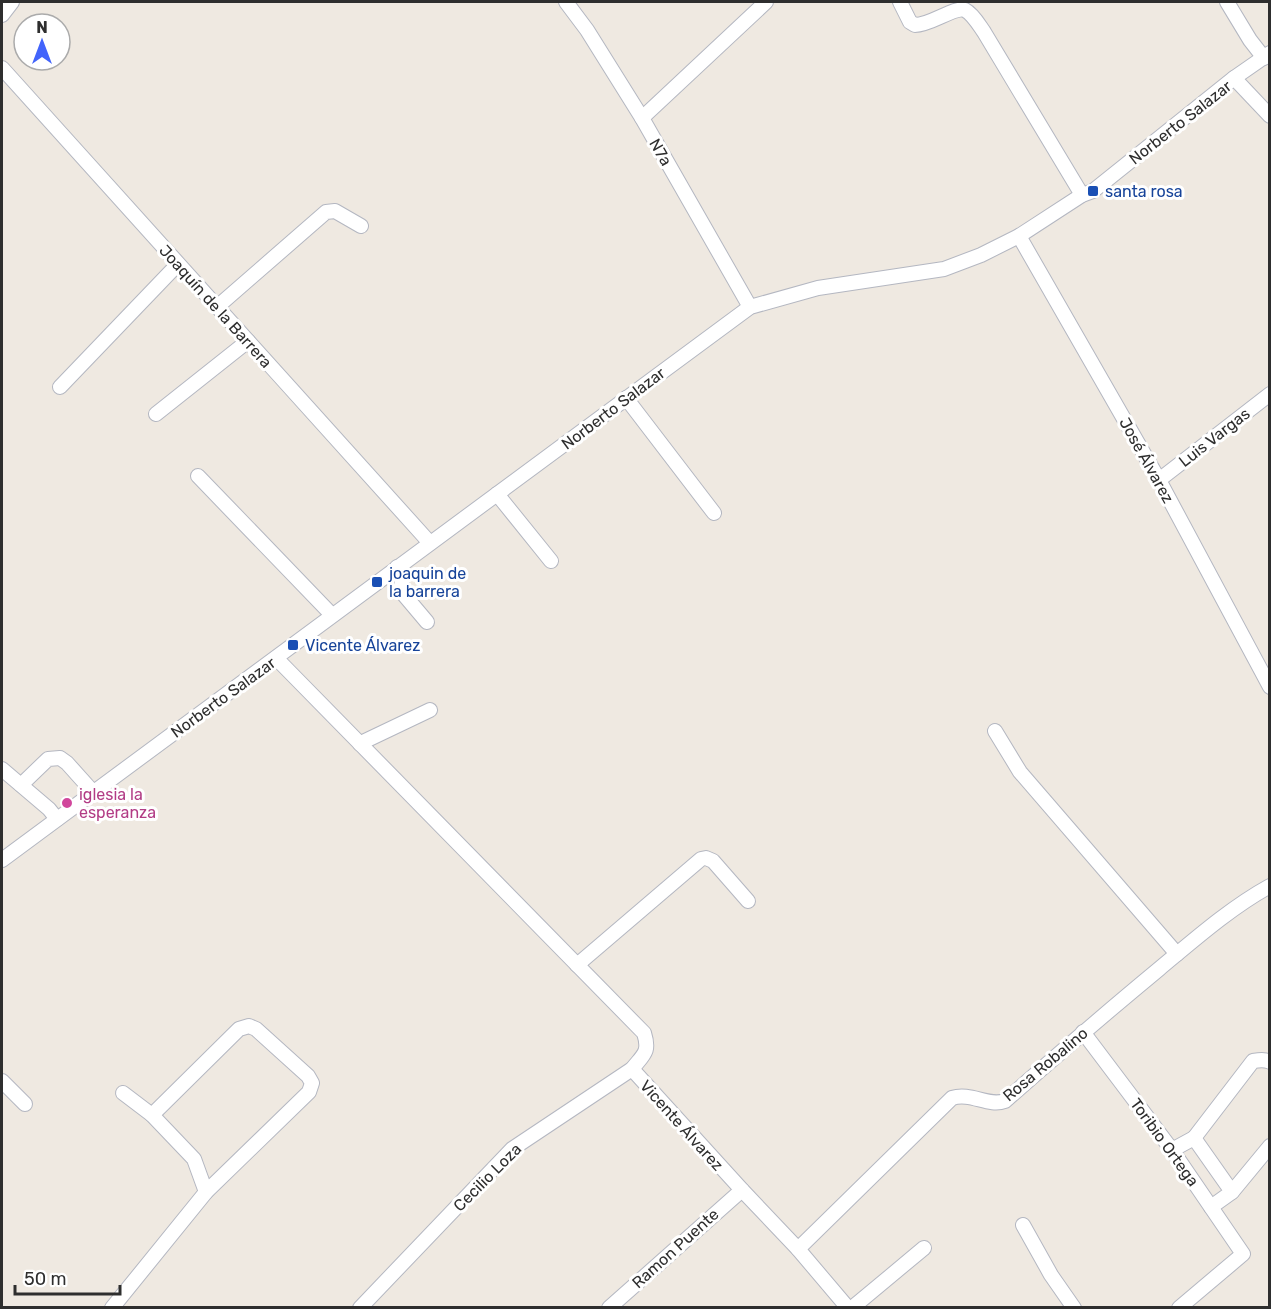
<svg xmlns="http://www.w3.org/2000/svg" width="1271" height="1309" font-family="Rubik,sans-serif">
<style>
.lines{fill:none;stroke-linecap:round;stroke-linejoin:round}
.minor-casing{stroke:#b4b7c1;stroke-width:16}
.minor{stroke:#fff;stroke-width:14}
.transit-dot{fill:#1a4fb4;stroke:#fff;stroke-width:2}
.hotel-dot{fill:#d1479c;stroke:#fff;stroke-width:2}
.labels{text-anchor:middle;stroke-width:6;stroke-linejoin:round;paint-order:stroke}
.street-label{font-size:16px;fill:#2e2e2e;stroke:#fff}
.transit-label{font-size:16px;fill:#164399;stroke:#fff;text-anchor:start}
.hotel-label{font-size:16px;fill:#b23c85;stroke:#fff;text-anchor:start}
</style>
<rect width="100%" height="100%" fill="#efe9e1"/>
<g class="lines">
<defs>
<g id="minor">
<path d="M566,2L587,30L642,118L750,307"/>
<path d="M900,2L910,22L915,25C931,25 955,6 965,10C973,14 979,25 984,32L1082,195"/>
<path d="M1227,2L1250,40L1264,58"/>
<path d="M2,15L12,2"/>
<path d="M2,68L430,543"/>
<path d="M1234,78L1270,116"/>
<path d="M642,118L766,2"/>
<path d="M1019,236L1159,480L1270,687"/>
<path d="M217,307L326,212L335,211L361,226"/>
<path d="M60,387L178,264"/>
<path d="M626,398L714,513"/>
<path d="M156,414L248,341"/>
<path d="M198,476L332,615"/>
<path d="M1159,480L1270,394"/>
<path d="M497,494L551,561"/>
<path d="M397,567L403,577L400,590L427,622"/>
<path d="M276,658L644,1033C650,1052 644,1054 632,1069L512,1149L360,1308"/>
<path d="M995,731L1020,772L1177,954"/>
<path d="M360,744L365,741L430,710"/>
<path d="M2,769L49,809L57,819"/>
<path d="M21,785L48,759L60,758L67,763L93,792"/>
<path d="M2,860L750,307L818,288L944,269L981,255L1019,236L1082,195L1093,191L1234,78L1270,53"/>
<path d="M577,965L701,859L706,858L713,861L748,901"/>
<path d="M1083,1032L1172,1150L1243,1254L1179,1308"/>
<path d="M632,1069L742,1190L798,1249L848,1308"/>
<path d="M2,1081L25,1104"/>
<path d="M123,1093L152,1115L194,1159L206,1192"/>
<path d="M1194,1138L1253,1061C1259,1060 1265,1059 1270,1062"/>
<path d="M1172,1150L1194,1138L1232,1192L1211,1207"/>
<path d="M1232,1192L1270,1146"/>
<path d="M1023,1225L1051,1275L1074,1308"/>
<path d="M798,1249L952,1098C971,1092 988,1107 1005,1101C1056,1056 1107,1012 1159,969C1194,940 1230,908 1270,886"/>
<path d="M112,1308L206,1192L309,1092L312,1083L308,1076L256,1029L249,1026L239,1029L152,1115"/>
<path d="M609,1308L742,1190"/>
<path d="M852,1308L924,1248"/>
</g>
</defs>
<use href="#minor" class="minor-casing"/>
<use href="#minor" class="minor"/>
</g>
<g class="transit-dot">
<rect x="1087" y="185" width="12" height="12" rx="3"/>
<rect x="371" y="576" width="12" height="12" rx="3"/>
<rect x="287" y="639" width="12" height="12" rx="3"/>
</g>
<circle class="hotel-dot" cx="67" cy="803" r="6"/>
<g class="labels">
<g class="street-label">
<text transform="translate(1180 122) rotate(-38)" y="6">Norberto Salazar</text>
<text transform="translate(661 152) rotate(60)" y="6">N7a</text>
<text transform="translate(216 306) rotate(48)" y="6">Joaquín de la Barrera</text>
<text transform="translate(613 408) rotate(-37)" y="6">Norberto Salazar</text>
<text transform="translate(1214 437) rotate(-38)" y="6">Luis Vargas</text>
<text transform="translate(1147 460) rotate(61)" y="6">José Álvarez</text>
<text transform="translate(223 697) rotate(-36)" y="6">Norberto Salazar</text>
<text transform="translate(1045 1064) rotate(-40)" y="6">Rosa Robalino</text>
<text transform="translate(682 1125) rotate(48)" y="6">Vicente Álvarez</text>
<text transform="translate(1165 1142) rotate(54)" y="6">Toribio Ortega</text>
<text transform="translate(487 1177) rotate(-45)" y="6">Cecilio Loza</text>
<text transform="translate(675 1248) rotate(-42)" y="6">Ramon Puente</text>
</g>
<g class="transit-label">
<text x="1105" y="197">santa rosa</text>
<text x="389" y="579">joaquin de<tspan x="389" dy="18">la barrera</tspan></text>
<text x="305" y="651">Vicente Álvarez</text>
</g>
<g class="hotel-label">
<text x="79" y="800">iglesia la<tspan x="79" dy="18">esperanza</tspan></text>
</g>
</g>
<rect width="1271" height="1309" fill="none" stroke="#2e2e2e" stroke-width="6"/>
<g transform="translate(42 42)"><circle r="28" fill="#ffffff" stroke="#ababab" stroke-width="1.5"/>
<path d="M0-4.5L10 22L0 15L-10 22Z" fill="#4264fb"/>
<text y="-9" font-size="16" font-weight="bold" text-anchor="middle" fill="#2e2e2e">N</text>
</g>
<path d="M15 1285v9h105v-9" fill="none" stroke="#2e2e2e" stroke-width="3"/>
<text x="24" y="1285" font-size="18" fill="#2e2e2e" stroke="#ffffff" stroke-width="4.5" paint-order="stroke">50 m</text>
</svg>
